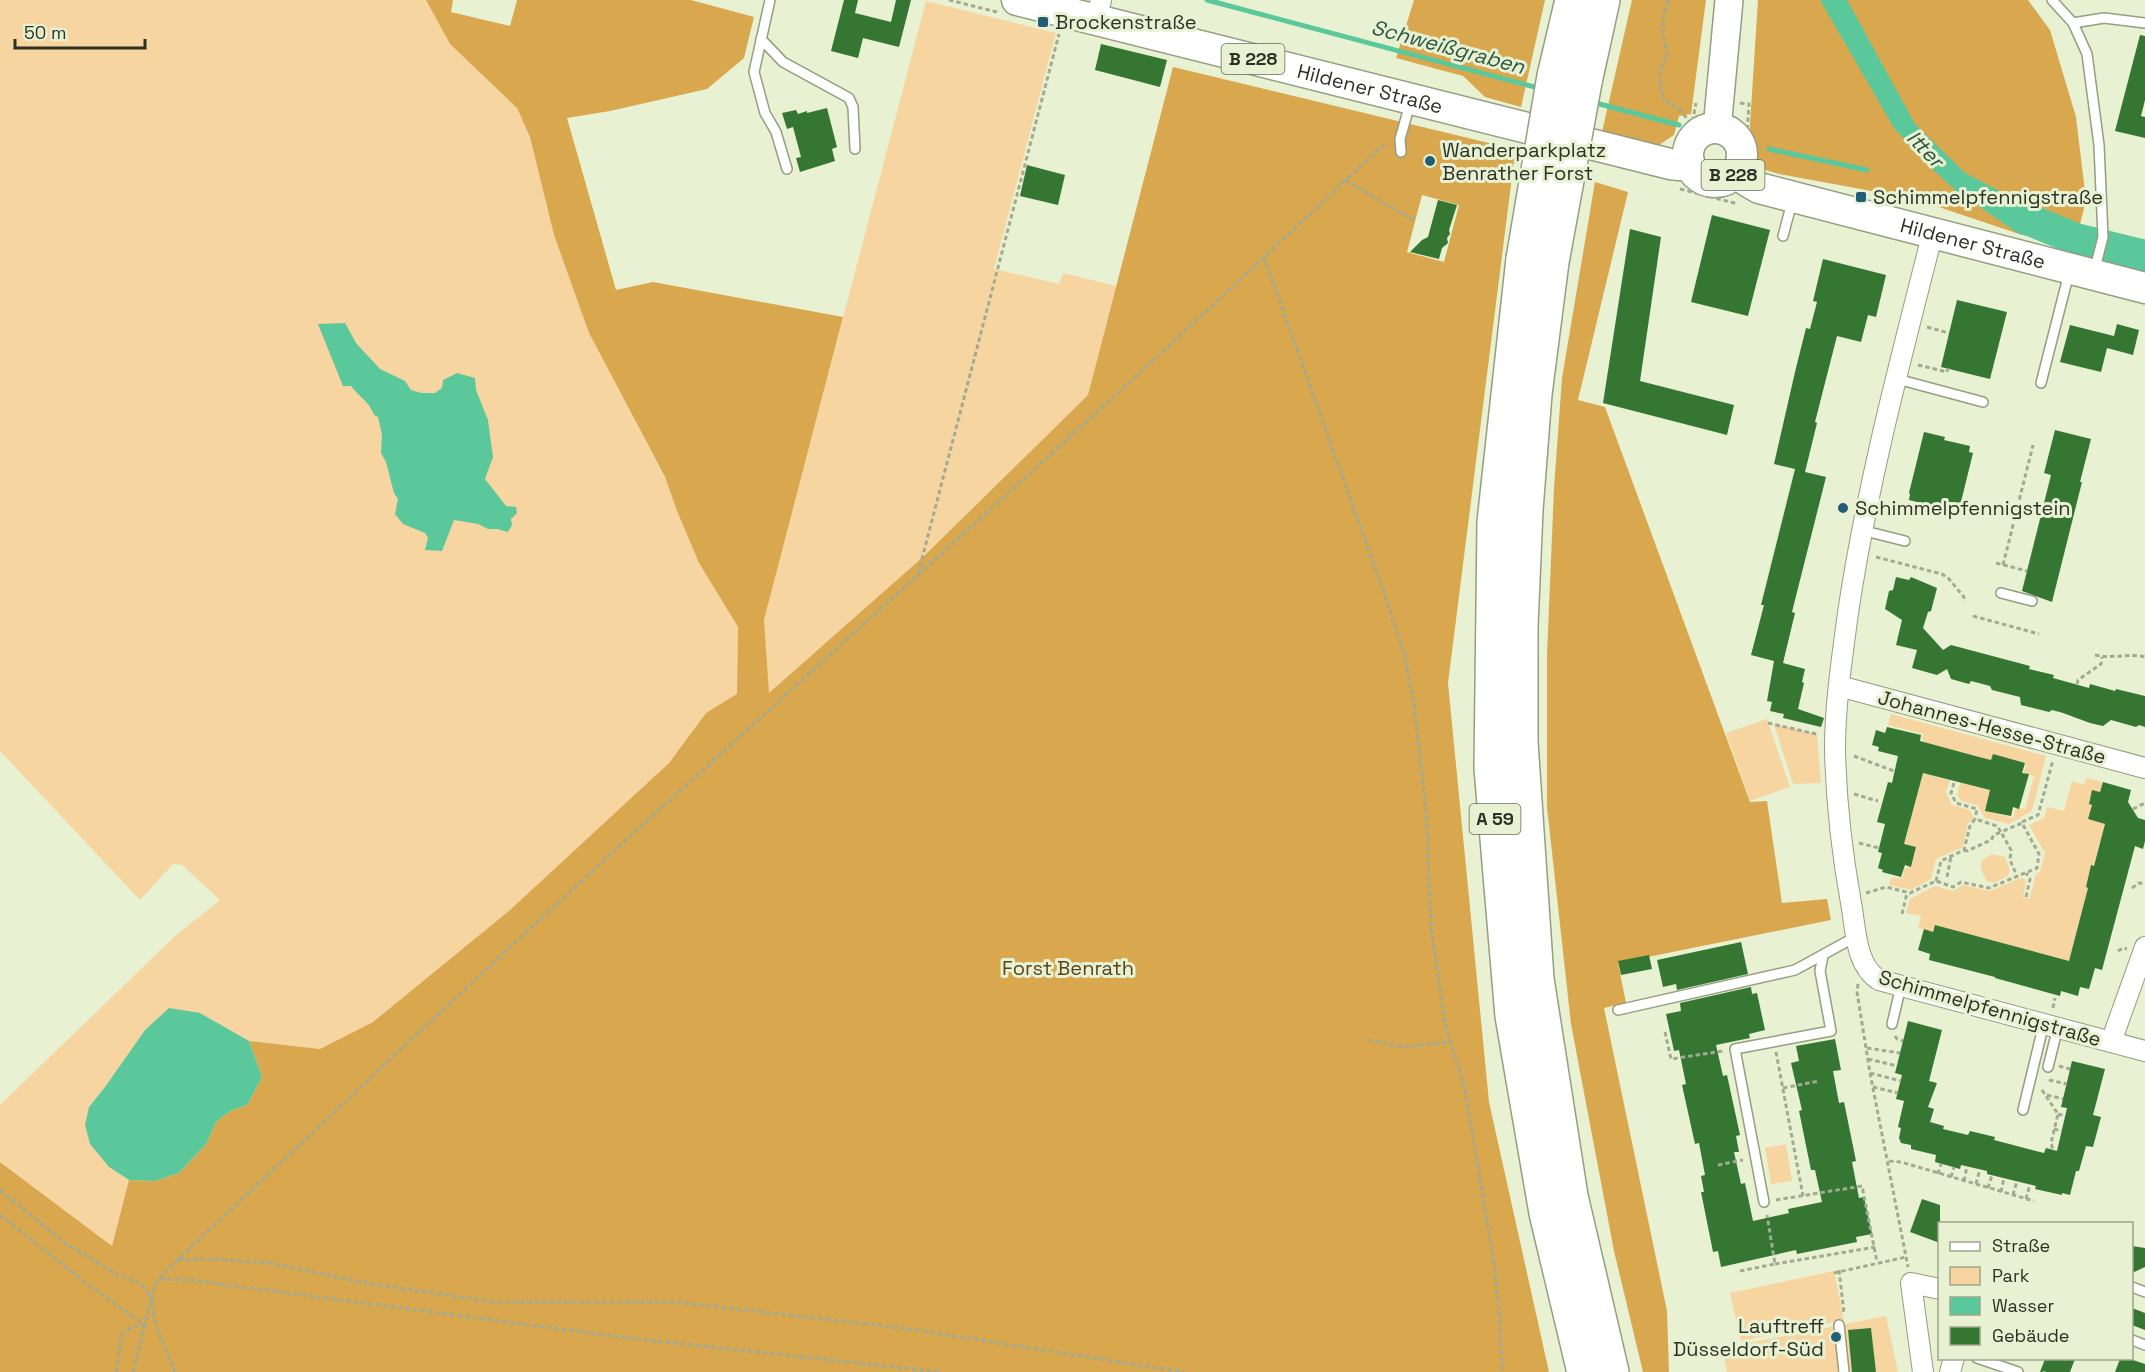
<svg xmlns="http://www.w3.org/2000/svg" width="2145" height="1372" font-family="'Space Grotesk',sans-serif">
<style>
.green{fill:#f6d5a0}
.forest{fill:#d8a74e;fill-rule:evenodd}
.water{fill:#5bc89c}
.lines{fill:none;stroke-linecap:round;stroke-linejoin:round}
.stream{stroke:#5bc89c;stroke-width:5}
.river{stroke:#5bc89c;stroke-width:32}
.building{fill:#357633}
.service-casing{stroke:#949e80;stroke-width:12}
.minor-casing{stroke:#949e80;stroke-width:22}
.secondary-casing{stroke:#949e80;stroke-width:30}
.primary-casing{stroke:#949e80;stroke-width:33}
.motorway-casing{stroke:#949e80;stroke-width:36}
.path{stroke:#a2aa91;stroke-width:3;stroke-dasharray:4.5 3;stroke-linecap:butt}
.service{stroke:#fff;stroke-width:9}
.minor{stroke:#fff;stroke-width:20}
.secondary{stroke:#fff;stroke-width:27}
.primary{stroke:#fff;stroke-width:30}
.motorway{stroke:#fff;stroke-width:33}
.motorway-bridge-casing{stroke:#949e80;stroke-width:36;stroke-linecap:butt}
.motorway-bridge{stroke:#fff;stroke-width:33}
.poi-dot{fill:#225f76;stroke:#e8f2d2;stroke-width:2}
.labels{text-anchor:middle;stroke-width:6;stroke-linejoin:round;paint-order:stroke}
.shield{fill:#e8f2d2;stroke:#656b59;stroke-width:1.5}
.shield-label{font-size:18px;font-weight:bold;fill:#2d3125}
.poi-label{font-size:20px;fill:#2d3125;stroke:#e8f2d2;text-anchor:start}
.street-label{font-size:20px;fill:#2d3125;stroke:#e8f2d2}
.park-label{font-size:20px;fill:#58431e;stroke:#e8f2d2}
.water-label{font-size:21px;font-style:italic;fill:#2a5744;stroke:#e8f2d2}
</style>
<rect width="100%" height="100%" fill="#e8f2d2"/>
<g class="green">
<path d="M0,0H426L450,44L517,108L530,137L554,235L589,333L665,478L677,511L699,563L738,627L737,695L706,713L669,763L510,910L373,1022L320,1049L249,1041L200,1013L145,1030L105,1087L89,1107L109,1167L129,1180L112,1246L0,1162V1105L174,937L220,900L182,865L173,864L140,900L0,751Z"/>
<path d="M926,1L1056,33L994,269L1059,284L1063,273L1116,286L1088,395L924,556L768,694L764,620Z"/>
<path d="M1891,714L2046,756L2032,811L2009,824L1985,818L1977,805L1961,801L1957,795L1960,782L1993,791L1987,811L2013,818L2016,807L2025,809L2034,776L2024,773L2026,763L1997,756L1991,761L1924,743L1922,739L1923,734L1888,725Z"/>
<path d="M1767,719L1790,787L1750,801L1726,733Z"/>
<path d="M1774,724L1817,734L1821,783L1793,784Z"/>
<path d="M1923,773L1950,780L1946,792L1952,805L1970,810L1974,819L1968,823L1963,847L1936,859L1931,879L1911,890L1889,885L1892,877L1902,879L1905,868L1912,866L1916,849L1901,845L1902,841L1905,842Z"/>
<path d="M2086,778L2103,782L2100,792L2092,791L2089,804L2092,805L2088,819L2108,825L2099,845L2094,866H2091L2086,887L2088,888L2069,961L1935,926L1933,932L1918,928L1921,916L1906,913L1910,899L1935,886L1953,891L1963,885L1990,891L2020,878L2025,879L2026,883L2023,897L2029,899L2036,874L2040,872L2045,853L2029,825L2044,818L2047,807L2064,811L2072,781L2084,785Z"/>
<path d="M1992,854L2005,857L2010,870L2008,876L1994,883L1987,881L1981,870V861Z"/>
<path d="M1786,1144L1792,1181L1771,1184L1765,1148Z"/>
<path d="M1834,1271L1844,1320L1741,1341L1730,1293Z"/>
<path d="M1886,1316L1898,1372H1727L1723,1348Z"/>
</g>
<g class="forest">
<path d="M426,0H453L451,12L510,26L517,0H691L754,17L744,58L707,89L610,111L567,118L616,290L653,282L843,317L764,620L769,693L924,556L1088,395L1173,67L1489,143L1515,153L1448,683L1489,1102L1549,1372H0V1162L112,1246L129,1180L155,1181L179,1173L207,1143L216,1122L230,1111L247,1105L262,1077L249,1041L320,1049L373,1022L510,910L669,763L706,713L737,694L738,627L699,563L677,511L665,477L589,333L554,235L530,137L517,108L450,44ZM1422,195L1459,205L1444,262L1407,252Z"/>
<path d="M1414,0H1545L1521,107L1485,97L1463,76L1396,58Z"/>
<path d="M1632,0H1706L1691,114L1679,116L1674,135L1659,145L1602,132Z"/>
<path d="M1758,0H2028L2050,30L2076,117L2086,200L2078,232L2067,245L2019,234L1915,199L1779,174L1759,168L1753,164L1748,156Z"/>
<path d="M1595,182L1628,192L1578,400L1605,407L1750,802L1767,801L1782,903L1827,899L1831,920L1618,963L1626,1003L1604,1008L1667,1311L1669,1372H1643L1614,1251L1571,1024L1547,807V655L1554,488L1562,378Z"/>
</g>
<g class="water">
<path d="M1820,0H1847L1915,124L1965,173L2078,232L2074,248L2019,234L1955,190L1928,165L1894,128Z"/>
<path d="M2131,242L2145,246V266L2127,261Z"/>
<path d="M345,323L356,343L380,369L405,381L411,390L421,393H435L442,388L443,380L457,373L475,378L476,390L488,420L493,457L485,479L506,506L516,507L517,513L511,519L512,525L508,532L497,529H488L478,524L454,520L442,551L425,550L428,538L425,533L403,524L395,514L398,499L394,493L386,462L381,453L382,435L378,417L374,415C369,401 360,398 351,386H343L318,324Z"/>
<path d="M169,1008L200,1013L249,1041L262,1077L247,1105L230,1111L216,1122L207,1143L179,1173L155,1181L129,1180L109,1167L90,1144L85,1125L89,1107L105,1087L145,1030Z"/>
</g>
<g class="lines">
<g class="stream">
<path d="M1207,0L1542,89"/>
<path d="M1592,102L1679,125"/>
<path d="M1769,149L1867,170"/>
</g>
<path class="river" d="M2037,223L2076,239L2145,256"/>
</g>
<g class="building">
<path d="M844,0H858L855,13L891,22L896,0H911L899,47L863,38L858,58L831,51Z"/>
<path d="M2140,35L2145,36V100L2141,116L2145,117V138L2115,131Z"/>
<path d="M1101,44L1167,60L1160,87L1095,70Z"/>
<path d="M827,108L837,147L832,149L835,161L800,172L796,158L801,157L793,127L787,129L782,113L796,110L798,114L807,111V113Z"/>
<path d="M1027,165L1065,175L1058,205L1020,196Z"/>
<path d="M1438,200L1457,205L1449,230L1450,234L1447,238L1448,243L1442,248L1439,259L1410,252L1422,240L1428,237Z"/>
<path d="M1712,215L1770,230L1748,316L1691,302Z"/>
<path d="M1630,229L1661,237L1640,381L1734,405L1727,435L1603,403Z"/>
<path d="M1823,259L1886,275L1876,317L1868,315L1861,342L1837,336L1815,422L1817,423L1805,472L1826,477L1792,612L1795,613L1783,663L1805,669L1802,682L1804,683L1798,709L1824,718L1821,727L1783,718L1784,714L1770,711L1772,702L1767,701L1774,661L1751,655L1764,605H1761L1795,469L1774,464L1795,372L1806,328L1810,329L1817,302L1813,301Z"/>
<path d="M1957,300L2007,312L1990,379L1941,367Z"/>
<path d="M2117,324L2139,330L2133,355L2107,348L2101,372L2060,362L2070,325L2114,336Z"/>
<path d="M2055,430L2091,439L2080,482H2082L2052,602L2022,591L2051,475L2044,473Z"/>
<path d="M1924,432L1945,437L1944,440L1970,446L1969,452L1973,453L1959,510L1954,508L1953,511L1909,500L1910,494L1909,493Z"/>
<path d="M1896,577L1909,580L1911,577L1937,588L1931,611L1928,612L1923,628L1943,650L1951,645L2030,666L2029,669L2054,675L2053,678L2089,688L2090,684L2115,691L2116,689L2145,696V727L2139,725L2136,727L2111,720L2103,726L2090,723L2063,713L2052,710L2049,712L2021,705L2020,697L1992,690L1990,686L1971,681L1969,684L1951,679L1947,669L1937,675L1912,668L1917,650L1896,645L1902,620L1885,609L1889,591L1893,590Z"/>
<path d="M1887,727L1921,735L1920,741L1979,757L1991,760L1993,754L2025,763L2022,773L2029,774L2019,809L2013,807L2011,816L1985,811L1990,790L1923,773L1904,844L1916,847L1911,867L1905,865L1901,877L1882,872L1883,870L1878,868L1882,853L1878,852L1885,824L1877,822L1888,782L1892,783L1898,756L1878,751L1879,747L1872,745L1876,730L1885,733Z"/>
<path d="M2103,782L2131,790L2128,802L2138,818L2145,820V841L2143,849L2135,846L2102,970L2095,968L2089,989L2080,987L2078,996L2061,991L2060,996L1995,978V977L1929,960L1930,954L1918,950L1924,929L1933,932L1935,925L2069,961L2088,888L2086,887L2091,865L2094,866L2105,824L2088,819L2092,805L2089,804L2092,790L2100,792Z"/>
<path d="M1741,942L1748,974L1677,990L1676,984L1663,987L1657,960Z"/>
<path d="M1649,955L1652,969L1621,975L1618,961Z"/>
<path d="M1751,987L1752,994L1757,993L1765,1030L1749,1034L1750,1038L1716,1045L1723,1076L1727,1075L1740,1135L1736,1136L1739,1152H1734L1741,1184L1745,1183L1753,1221L1789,1213L1788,1209L1822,1202L1815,1170H1811L1799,1111L1802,1110L1791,1063L1799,1061L1796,1046L1835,1039L1841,1070L1833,1071L1839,1103L1844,1102L1856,1161L1852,1162L1859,1198L1864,1197L1872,1234L1856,1237L1857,1242L1797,1254L1796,1250L1721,1267L1718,1251L1713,1252L1701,1192H1704L1701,1176L1705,1175L1699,1143L1695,1144L1682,1085L1686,1084L1679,1050L1674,1051L1666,1014L1681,1011L1680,1003Z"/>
<path d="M1908,1021L1942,1030L1929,1081L1937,1083L1928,1107L1934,1109L1930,1122L1944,1126L1943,1129L1968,1135L1970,1131L1995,1137L1994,1140L2044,1153L2046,1148L2057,1151L2067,1108L2061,1107L2072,1061L2105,1069L2093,1115L2101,1117L2093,1147L2086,1146L2079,1171H2076L2070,1195L2062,1193V1195L2035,1189L2036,1186L1987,1174V1171L1961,1165L1960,1169L1935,1162L1936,1155L1911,1149V1145L1901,1143L1899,1138L1901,1128L1898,1127L1904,1101L1896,1099L1902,1075L1895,1073Z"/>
<path d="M1922,1199L1940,1205V1243L1910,1232Z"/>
<path d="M2132,1246L2145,1248V1267L2132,1273Z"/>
<path d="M2132,1308L2145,1313V1330L2132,1325Z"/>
<path d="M1871,1328L1876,1372H1852L1848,1330Z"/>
<path d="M2045,1359H2075L2070,1372H2040Z"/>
<path d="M2120,1359H2130L2145,1364V1372H2115Z"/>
</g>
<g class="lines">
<defs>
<g id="service">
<path d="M770,0L754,72L765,113L776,132L787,169"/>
<path d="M2052,0L2073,23L2087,54L2099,145L2103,237L2094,272"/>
<path d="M2073,23L2104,18L2145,23"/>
<path d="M761,39L783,62L849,98L853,107L855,149"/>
<path d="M1401,152L1400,139L1410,104"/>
<path d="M1783,236L1792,202"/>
<path d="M1897,379L1983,402"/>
<path d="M2041,383L2069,273"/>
<path d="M1861,530L1905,541"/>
<path d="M2001,593L2032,601"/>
<path d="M1618,1010L1795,970L1857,936"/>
<path d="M1892,1024L1901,986"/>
<path d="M2048,1067L2058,1027"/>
<path d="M2023,1110L2044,1023"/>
<path d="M1764,1202L1735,1049L1831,1031L1820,971L1823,956"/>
<path d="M2132,1287L2145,1292"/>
<path d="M1839,1325L1844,1372"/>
<path d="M2132,1340L2145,1345"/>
<path d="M1977,1358L2018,1372"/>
</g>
<g id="minor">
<path d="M1096,20L1101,0"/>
<path d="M1933,232C1901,358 1867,485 1848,613C1842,658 1835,704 1835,749C1836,800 1842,853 1851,903C1856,929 1855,965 1879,980L2145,1051"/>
<path d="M1839,686L2145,768"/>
<path d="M2111,1042L2145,947"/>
<path d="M1923,1372L1911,1283L1940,1289"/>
<path d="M1950,1372L1954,1358"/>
</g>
<path id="secondary" d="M1717,129L1729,0"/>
<g id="primary">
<path id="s1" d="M1017,0L1670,164L1679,165L1689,163"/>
<circle cx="1715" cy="155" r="27"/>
<path id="s2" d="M1736,172L1747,181L1759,188L2145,288"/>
</g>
<g id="motorway">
<path d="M1554,76L1572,0"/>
<path d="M1585,82L1603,0"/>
<path d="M1523,259L1494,522L1491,768L1512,1016L1546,1213L1584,1372"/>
<path d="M1552,262L1535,394L1526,510L1521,626V742L1537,979L1571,1196L1612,1372"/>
</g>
</defs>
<use href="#service" class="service-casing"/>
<use href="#minor" class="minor-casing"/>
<use href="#secondary" class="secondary-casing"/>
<use href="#primary" class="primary-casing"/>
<use href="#motorway" class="motorway-casing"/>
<g class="path">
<path d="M949,0L997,12"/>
<path d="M1668,0C1662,21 1660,32 1668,52L1660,71L1661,92L1664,99L1680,110L1692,125"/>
<path d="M1740,103L1749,104L1746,151"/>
<path d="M1681,140C1693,130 1693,117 1696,103"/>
<path d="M1345,180L1415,221"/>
<path d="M1680,189L1738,204"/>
<path d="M1264,257L1384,593L1404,654L1414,704L1426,811L1431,927L1445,1024L1465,1089L1493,1257L1499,1309L1502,1372"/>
<path d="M1927,327L1949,333"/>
<path d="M1918,365L1947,372L1948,368"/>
<path d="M2018,505L2042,511"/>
<path d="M1876,557L1942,574L1949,579L1964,597V602"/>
<path d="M1996,563L2027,571"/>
<path d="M2003,565L2033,445"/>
<path d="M918,574L1059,34"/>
<path d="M1973,616L2039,634"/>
<path d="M2095,655C2112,659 2129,653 2145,657"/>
<path d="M2077,684L2078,680L2101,664L2102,657"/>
<path d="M1768,723L1816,734"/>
<path d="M1854,756L1894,771"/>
<path d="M1954,783L1951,793L1956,803L1977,809L1975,819"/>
<path d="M1854,794L1878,801"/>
<path d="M2133,809L2145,803"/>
<path d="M2022,822L2038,815L2053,760"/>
<path d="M1859,843L1879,848"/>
<path d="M1964,850L1967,851L1991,840L1994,835L2001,832L2011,850L2010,860L2017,876"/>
<path d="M1947,877L1951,856"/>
<path d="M2132,888L2139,883L2145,884"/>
<path d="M1866,893L1886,887L1910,893L1936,881L1953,887L1961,882L1989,888L2037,868L2039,854L2022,823L2001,832L1997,826L1975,819L1970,826L1964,850L1941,861L1936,881"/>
<path d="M2026,897L2030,879L2026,873"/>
<path d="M1902,914L1907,893"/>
<path d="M2118,951L2123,948L2127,949"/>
<path d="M1858,984L1857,992L1870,1073L1908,1267"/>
<path d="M2053,1008L2055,998"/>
<path d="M1665,1032L1671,1059L1723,1051"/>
<path d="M1895,1036L1897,1039L1903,1041"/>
<path d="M1368,1040L1404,1047L1450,1042"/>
<path d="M1867,1048L1900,1053"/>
<path d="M1776,1052L1803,1196"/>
<path d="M1868,1059L1897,1066"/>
<path d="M2059,1066L2070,1069"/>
<path d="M1870,1073L1901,1081"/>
<path d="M2049,1080L2067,1084"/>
<path d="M1873,1087L1898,1093"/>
<path d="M1783,1088L1819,1081"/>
<path d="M2042,1090L2058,1114L2051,1143L2053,1150"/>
<path d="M2047,1095L2063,1099"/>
<path d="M2058,1114L2065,1116"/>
<path d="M2054,1129L2062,1131"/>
<path d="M1889,1161L1901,1162L2034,1201"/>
<path d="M1718,1165L1743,1160"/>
<path d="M1938,1174L1941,1164"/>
<path d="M1951,1177L1954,1167"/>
<path d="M1964,1181L1967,1166"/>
<path d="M1976,1184L1980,1169"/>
<path d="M1988,1188L1992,1175"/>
<path d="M0,1190L65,1243L116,1274L139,1283L145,1288L151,1298L156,1326L175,1372"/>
<path d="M2001,1192L2004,1178"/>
<path d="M2013,1195L2017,1181"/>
<path d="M2026,1199L2030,1184"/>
<path d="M1776,1200L1862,1186L1877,1262"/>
<path d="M0,1215L86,1283L145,1325"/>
<path d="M178,1260L211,1259L270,1263L371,1284L495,1302H675L909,1329L1184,1372"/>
<path d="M1775,1264L1875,1247"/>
<path d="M1839,1270L1844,1313"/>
<path d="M1740,1271L1775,1264L1767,1215"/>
<path d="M1834,1273L1906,1257"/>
<path d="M160,1279L190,1280L628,1338L941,1372"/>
<path d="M116,1372L122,1334L132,1327L145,1325"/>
<path d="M133,1372L154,1288L158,1279L177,1260C297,1148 416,1034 536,923C816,664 1103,413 1378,149L1388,144"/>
<path d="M2044,1372V1371"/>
</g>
<use href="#service" class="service"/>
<use href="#minor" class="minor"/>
<use href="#secondary" class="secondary"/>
<use href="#primary" class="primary"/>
<use href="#motorway" class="motorway"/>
<defs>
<g id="motorway-bridge">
<path d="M1523,259L1554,76"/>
<path d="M1552,262L1585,82"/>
</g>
</defs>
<use href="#motorway-bridge" class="motorway-bridge-casing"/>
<use href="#motorway-bridge" class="motorway-bridge"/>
</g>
<g class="poi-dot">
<rect x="1037" y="16" width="12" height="12" rx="3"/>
<circle cx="1430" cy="161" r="6"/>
<rect x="1855" y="191" width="12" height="12" rx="3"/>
<circle cx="1843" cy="508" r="6"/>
<circle cx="1836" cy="1337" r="6"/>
</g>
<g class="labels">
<g class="shield">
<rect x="1221.5" y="44" width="63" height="30" rx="4.5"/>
<rect x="1701.5" y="160" width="63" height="30" rx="4.5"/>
<rect x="1469.5" y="804" width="51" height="30" rx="4.5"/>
</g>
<g class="shield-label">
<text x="1253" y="65">B 228</text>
<text x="1733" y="181">B 228</text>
<text x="1495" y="825">A 59</text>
</g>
<g class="poi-label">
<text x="1055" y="29">Brockenstraße</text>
<text x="1442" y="157">Wanderparkplatz<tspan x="1442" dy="23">Benrather Forst</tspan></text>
<text x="1873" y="204">Schimmelpfennigstraße</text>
<text x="1855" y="515">Schimmelpfennigstein</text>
<text x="1824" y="1333" text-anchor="end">Lauftreff<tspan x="1824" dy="23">Düsseldorf-Süd</tspan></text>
</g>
<g class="street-label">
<text dy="7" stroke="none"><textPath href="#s1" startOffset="364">Hildener Straße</textPath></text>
<text dy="7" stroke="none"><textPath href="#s2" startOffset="249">Hildener Straße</textPath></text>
<text transform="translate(1992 727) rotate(15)" y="7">Johannes-Hesse-Straße</text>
<text transform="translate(1990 1008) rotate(16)" y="7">Schimmelpfennigstraße</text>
</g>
<g class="park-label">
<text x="1068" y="975">Forst Benrath</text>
</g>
<g class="water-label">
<text transform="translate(1448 47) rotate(15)" y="7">Schweißgraben</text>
<text transform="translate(1925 149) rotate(46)" y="7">Itter</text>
</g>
</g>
<rect x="1938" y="1222" width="195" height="138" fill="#e8f2d2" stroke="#9da58d" stroke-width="1.5"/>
<rect x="1950" y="1242" width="30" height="9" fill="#ffffff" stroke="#9da58d" stroke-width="1.5"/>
<text x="1992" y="1252" font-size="18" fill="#2d3125">Straße</text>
<rect x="1950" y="1267" width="30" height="18" fill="#f6d5a0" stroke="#9da58d" stroke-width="1.5"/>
<text x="1992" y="1282" font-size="18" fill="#2d3125">Park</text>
<rect x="1950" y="1297" width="30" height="18" fill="#5bc89c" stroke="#9da58d" stroke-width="1.5"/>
<text x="1992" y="1312" font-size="18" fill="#2d3125">Wasser</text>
<rect x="1950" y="1327" width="30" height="18" fill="#357633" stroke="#9da58d" stroke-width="1.5"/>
<text x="1992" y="1342" font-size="18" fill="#2d3125">Gebäude</text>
<path d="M15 39v9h130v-9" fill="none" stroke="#2d3125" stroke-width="3"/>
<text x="24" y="39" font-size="18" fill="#2d3125" stroke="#e8f2d2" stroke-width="4.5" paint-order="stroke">50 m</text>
</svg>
